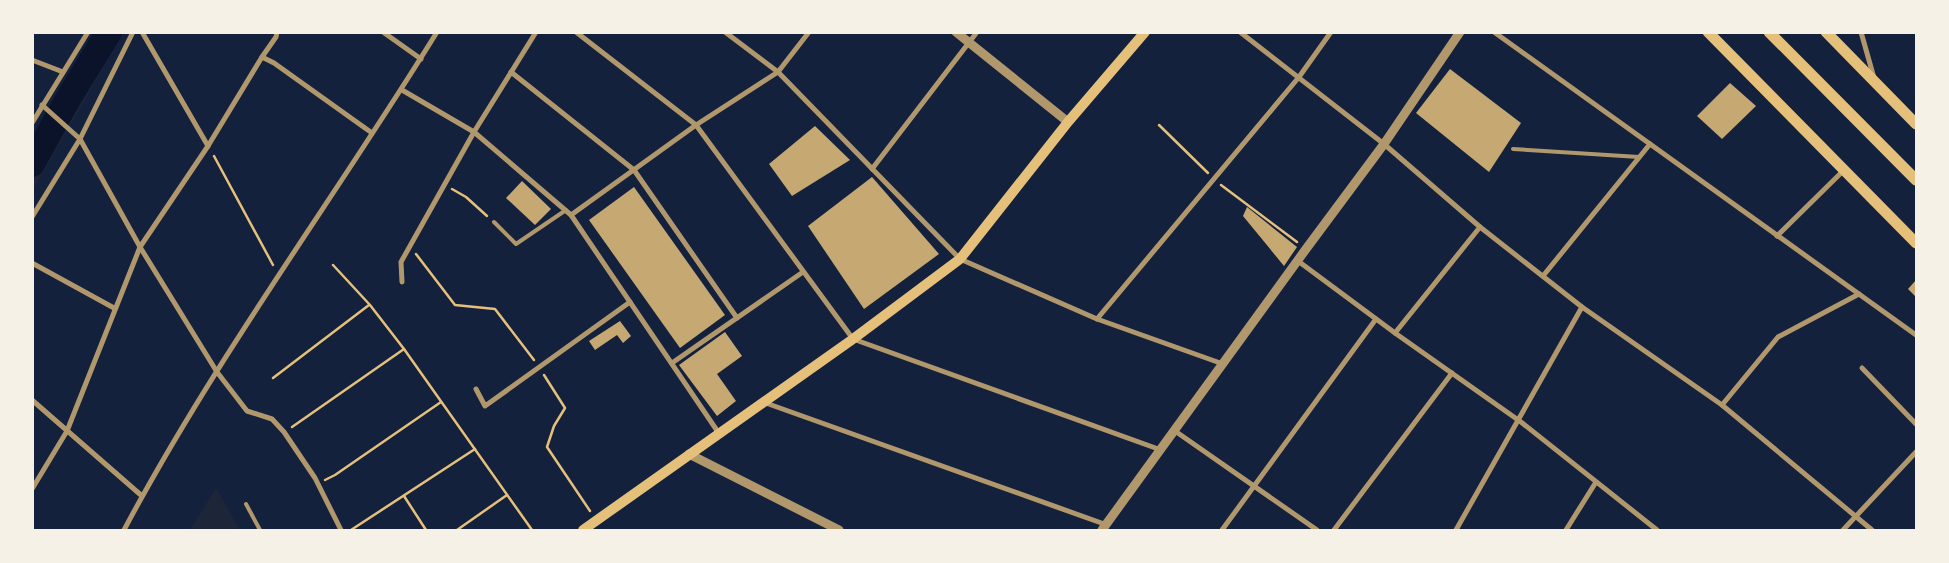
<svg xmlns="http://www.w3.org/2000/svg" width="1949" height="563" font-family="'Open Sans',sans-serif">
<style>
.green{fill:#1d2539}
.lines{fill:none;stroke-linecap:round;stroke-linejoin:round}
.river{stroke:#0b132b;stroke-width:26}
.building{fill:#c6a872}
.path{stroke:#e5c07b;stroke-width:2.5}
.service{stroke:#b1986c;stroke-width:4}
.minor{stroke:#b1986c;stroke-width:5}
.tertiary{stroke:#b1986c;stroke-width:9}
.secondary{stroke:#e5c07b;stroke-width:10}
.trunk{stroke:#e5c07b;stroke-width:11}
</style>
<rect width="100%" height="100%" fill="#14213d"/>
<g class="green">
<path d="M93,33H123L33,190V140Z"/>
<path d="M216,488L240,530H190Z"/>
</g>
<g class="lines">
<path class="river" d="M32,164L68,99L109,32"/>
</g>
<g class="building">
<path d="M1450,69L1521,123L1489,172L1416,113Z"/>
<path d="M1730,83L1756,106L1722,139L1697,116Z"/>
<path d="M815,126L850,160L792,196L769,164Z"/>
<path d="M872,177L939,254L864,309L808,226Z"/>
<path d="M522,181L551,209L535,225L506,198Z"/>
<path d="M634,187L725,315L680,348L589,220Z"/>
<path d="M1247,207L1297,247L1284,266L1243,216Z"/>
<path d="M1916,280V297L1908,289Z"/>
<path d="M620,321L631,336L623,343L617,335L595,350L589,341Z"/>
<path d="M725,332L742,356L717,374L736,401L717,416L679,365Z"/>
</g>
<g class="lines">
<g class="path">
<path d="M1159,125L1208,173"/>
<path d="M214,156L273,265"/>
<path d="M1221,185L1297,242"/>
<path d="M452,189L466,197L487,216"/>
<path d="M416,254L455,305L495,309L534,360"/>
<path d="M333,265L370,305L404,349L532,530"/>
<path d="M544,375L565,408L554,426L547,447L590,511"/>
<path d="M273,378L369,305"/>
<path d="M292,427L404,349"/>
<path d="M325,480L335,475L441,402"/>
<path d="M404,496L426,530"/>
<path d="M351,530L475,449"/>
<path d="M457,530L507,495"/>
</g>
<g class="service">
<path d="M1513,149L1639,157"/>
<path d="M494,222L516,244L566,210"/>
<path d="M246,504L260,530"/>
</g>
<g class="minor">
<path d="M142,32L208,146"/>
<path d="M383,32L421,59"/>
<path d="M576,32L696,125L853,339L1161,450"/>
<path d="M725,32L778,72L960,259L1097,319L1223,364"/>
<path d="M1240,32L1384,144L1480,227L1582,307L1722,405L1872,530"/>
<path d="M1494,32L1916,335"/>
<path d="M1861,32L1874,78"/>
<path d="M262,57L274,63L372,133"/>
<path d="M32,60L63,72"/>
<path d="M511,72L634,170L737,318"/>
<path d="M402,90L474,132L571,215L718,432"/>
<path d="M42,105L80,139L140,247L217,372L247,411L272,419L284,432L315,478L341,530"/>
<path d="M32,123L88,32"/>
<path d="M872,169L977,32"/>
<path d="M571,215L696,125L778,72L809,32"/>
<path d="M32,217L80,139L133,32"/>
<path d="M1777,236L1844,170"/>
<path d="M1298,261L1395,333L1521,422L1657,530"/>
<path d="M32,263L114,308"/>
<path d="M1543,276L1650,144"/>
<path d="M402,282L401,262L410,246L474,132L536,32"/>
<path d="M1097,319L1299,77L1331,32"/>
<path d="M1395,333L1480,227"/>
<path d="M672,363L803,272"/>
<path d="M1862,368L1916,424"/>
<path d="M476,389L485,406L630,302"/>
<path d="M32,400L142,496"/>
<path d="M763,402L1107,525"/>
<path d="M1722,405L1778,337L1859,294"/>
<path d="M1175,431L1317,530"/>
<path d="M32,489L67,431L140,247L208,146L262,57L276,37L277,32"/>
<path d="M124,530C216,357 334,199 437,32"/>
<path d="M1222,530L1376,319"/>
<path d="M1334,530L1452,373"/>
<path d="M1456,530L1582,307"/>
<path d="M1566,530L1596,482"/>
<path d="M1843,530L1916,452"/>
</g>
<g class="tertiary">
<path d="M956,32L1068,122"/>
<path d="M689,454L839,530"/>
<path d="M1102,530L1306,249L1384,144L1460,32"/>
</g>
<path class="secondary" d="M583,530L853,339L960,259L1068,122L1145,32"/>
<g class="trunk">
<path d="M1708,32L1916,243"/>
<path d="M1769,32L1916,180"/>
<path d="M1826,32L1916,124"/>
</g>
</g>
<rect width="1949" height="563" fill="none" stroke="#f6f1e7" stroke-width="68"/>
</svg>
